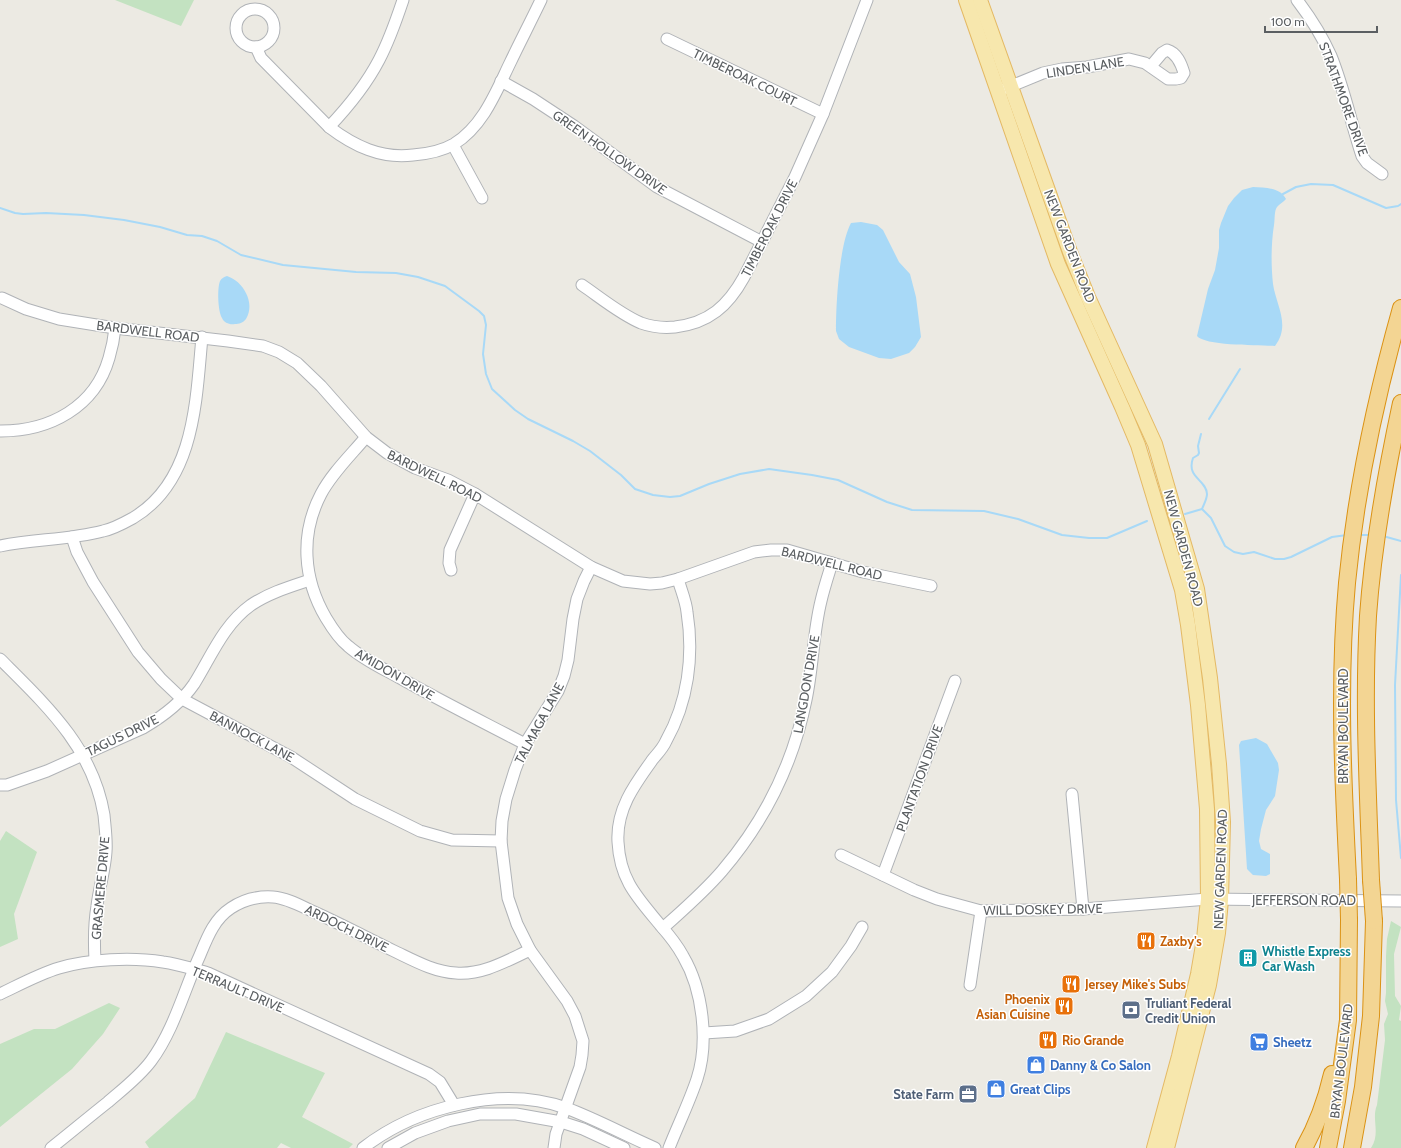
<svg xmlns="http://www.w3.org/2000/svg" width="1401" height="1148" font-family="Cabin,sans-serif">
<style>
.green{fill:#c3e2c1}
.water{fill:#a8d9f7}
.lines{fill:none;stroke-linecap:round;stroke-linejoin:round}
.stream{stroke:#a8d9f7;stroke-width:2}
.minor-casing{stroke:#b0b3b7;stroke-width:13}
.major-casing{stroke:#e4b964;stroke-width:16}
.highway-casing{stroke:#db9214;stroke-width:18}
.minor{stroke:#fff;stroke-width:11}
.major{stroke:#f7e7ad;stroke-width:14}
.highway{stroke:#f3d593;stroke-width:16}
.highway-bridge-casing{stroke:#db9214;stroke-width:18;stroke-linecap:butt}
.highway-bridge{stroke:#f3d593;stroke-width:16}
.labels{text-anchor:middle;stroke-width:3;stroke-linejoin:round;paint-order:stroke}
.street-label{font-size:13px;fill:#5b5f62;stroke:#fff}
.food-label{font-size:13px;font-weight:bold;fill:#c56008;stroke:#fff;text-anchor:start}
.culture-label{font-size:13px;font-weight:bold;fill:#0d838f;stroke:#fff;text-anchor:start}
.service-label{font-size:13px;font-weight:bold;fill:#4e5e75;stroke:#fff;text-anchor:start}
.shop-label{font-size:13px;font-weight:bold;fill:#366cbe;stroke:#fff;text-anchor:start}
</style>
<rect width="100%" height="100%" fill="#eceae3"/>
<g class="green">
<path d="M115,0H194L181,26Z"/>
<path d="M6,831L37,852L14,914L18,939L0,947V841Z"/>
<path d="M1391,921L1401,927L1394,954L1395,996L1401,1006L1399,1020L1401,1021V1148H1371C1381,1133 1371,1119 1377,1105L1385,1040L1384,1024L1388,1014L1385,1001L1386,993V956L1387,939Z"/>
<path d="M109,1003L120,1008L103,1034L72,1069L0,1127V1044L34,1029H55Z"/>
<path d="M226,1032L325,1073L302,1117L353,1144L349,1148H291L281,1143L277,1148H149L145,1142L195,1098Z"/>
</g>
<g class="water">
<path d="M1253,187C1265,188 1280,187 1286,199C1284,202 1279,204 1277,207C1274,211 1275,220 1274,225C1271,244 1271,265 1273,284C1276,305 1291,325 1275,346C1259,345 1205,346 1197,336L1208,289L1215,270L1219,248V230L1221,223L1228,206L1234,198L1242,190Z"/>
<path d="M861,222L877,225L883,230L899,262L910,274L916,297L921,337L915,347L909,353L891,359L879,358L849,347L839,339L836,331C836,305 839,245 851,223Z"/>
<path d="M227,276C243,281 256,303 246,319C243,323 239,324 235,324C230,325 224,323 222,318C218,311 217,289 220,281C222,278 224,277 227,276Z"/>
<path d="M1256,738L1267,744L1278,763L1279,770L1275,796L1266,810L1261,829L1259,841L1261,849L1270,854V874L1266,876L1253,875L1247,869L1239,745L1241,741Z"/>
</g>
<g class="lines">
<g class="stream">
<path d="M1283,194L1296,187L1311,184L1333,185L1386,208L1398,206L1401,204"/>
<path d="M0,208L15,213L23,214L46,213L84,215L124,220L160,227L187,235L202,236L217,241L241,255L283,265L356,272L396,273L418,277L445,286L479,311L484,316L486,325L483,354L486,374L492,389L515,410L528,419L573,441L590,451L621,475L635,489L653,495L670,497L680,496L709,484L740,474L769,469L812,475L838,480L887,502L912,510L984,511L1018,519L1062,535L1089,538H1107L1147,521"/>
<path d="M1209,419L1240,369"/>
<path d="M1201,434L1198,446L1199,453L1198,455L1193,458C1186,478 1206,479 1207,494C1207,499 1204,504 1202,509"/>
<path d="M1202,509L1211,518L1225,546L1234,552L1243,554L1254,552L1275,559H1284L1291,557L1332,537L1347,535"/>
<path d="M1185,514L1202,509"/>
<path d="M1359,535H1371"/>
<path d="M1383,536L1401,541"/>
<path d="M1401,575L1395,685L1396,800L1401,858"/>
</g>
<defs>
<g id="minor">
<path d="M1297,0C1310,17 1322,36 1331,56C1344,88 1351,123 1362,156L1367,163L1382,174"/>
<circle cx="255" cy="28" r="19"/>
<path d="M667,39L823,114"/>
<path d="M256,47L261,58L329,127C354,146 381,159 413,155C426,154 442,151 454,144C483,126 496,92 510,63C520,42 531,21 541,0"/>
<path d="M501,81L533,99L574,126L657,187L762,242"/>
<path d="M1004,89L1043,73L1062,69L1087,67L1129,59L1145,63L1168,79H1176L1181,78L1184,73C1181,63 1177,53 1167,50L1162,53L1151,66"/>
<path d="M329,127C348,107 366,85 379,60C389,41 396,21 403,0"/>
<path d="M453,145L482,198"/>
<path d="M582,285C601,298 620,314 641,323C652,327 664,328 675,327C709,323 728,306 744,277L795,177L823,114L867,0"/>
<path d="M2,298L26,309L59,319L115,328L228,341L263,346L279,352L297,363L321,386L366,437L387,453L415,468L448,480L475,494L591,567L623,581L650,584L662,583L678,579L754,552L771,550H787L863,572L931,586"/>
<path d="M1,431C50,431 95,407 109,358C112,348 114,338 115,328"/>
<path d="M366,437C351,455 332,473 321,494C300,534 303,579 326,618C332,628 339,639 348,646C364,660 382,668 400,678C441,701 483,722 525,744"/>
<path d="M72,537L77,552L93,582L138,652L161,679L182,699L291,757L355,799L420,831L452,840L501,841"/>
<path d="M0,546C34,539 69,540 103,531C113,529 124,523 133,518C195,481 196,401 202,337"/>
<path d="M451,570L449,563L450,550L475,494"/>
<path d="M0,659C46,705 93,748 104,815C105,827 107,840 106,852C105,870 99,888 97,906C94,924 94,942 95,960"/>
<path d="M0,785H7L47,771L143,728C162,717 181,703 194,684C211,657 223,625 251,605C269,593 289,587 310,580"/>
<path d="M1072,794L1083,909"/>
<path d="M841,855L914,890L937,899L981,911L1083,909L1208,899L1401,901"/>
<path d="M883,875L955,681"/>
<path d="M663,928C683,910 704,892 722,871C764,822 793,764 806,700C813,667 813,633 821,601C824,588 828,576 832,563"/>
<path d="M970,985L981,911"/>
<path d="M0,994C19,985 39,974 59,968C89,959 132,957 163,962C178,964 193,969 208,973L429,1074L440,1082L454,1105"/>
<path d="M704,1033L735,1031L769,1019L806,996L832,972L851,946L862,927"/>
<path d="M51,1148C70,1133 89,1117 108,1102C123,1089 139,1077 151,1061C174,1030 184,990 200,955C207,938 214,919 231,908C243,900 258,896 273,897C287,898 301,906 314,912C341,924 367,938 394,951C413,960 434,972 456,973C483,975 506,961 530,950"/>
<path d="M363,1148C416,1107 501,1085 566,1108C596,1119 625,1135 655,1148"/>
<path d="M388,1148L415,1133L448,1121L480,1114H516L561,1122L583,1129L624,1148"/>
<path d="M554,1148L556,1134L580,1067L582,1055L583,1041L575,1016L567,1001L530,950L517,924L508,898L501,841L502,821L506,799L515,770L525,744L558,691L564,676L568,660L573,619L577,599L584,581L591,567"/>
<path d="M669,1148C678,1125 689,1103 697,1079C709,1042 703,990 683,956C677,945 669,935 661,926C638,898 620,881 618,842C616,809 635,784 653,759C658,753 663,748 666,741C688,702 694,656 687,612C686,601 681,590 678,579"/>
</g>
<g id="major">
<path d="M966,0L1058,264L1122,407L1138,445L1182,590L1188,625L1198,705L1207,809L1208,899L1204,939L1198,974L1179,1056L1154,1148"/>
<path d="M980,0L1070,252L1088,297L1155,444L1197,589L1210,678L1219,764L1223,822L1221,900L1218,933L1209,985L1167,1148"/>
</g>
<g id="highway">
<path d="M1348,879C1343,781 1338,682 1347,583C1356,490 1376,397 1401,308"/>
<path d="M1371,880C1368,792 1363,704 1368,616C1373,545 1386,473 1401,403"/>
<path d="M1304,1148C1317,1125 1326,1100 1332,1074"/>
<path d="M1328,1148L1337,1101L1348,1020L1349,920"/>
<path d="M1352,1148L1363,1087L1371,1016L1374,921"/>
</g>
</defs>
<use href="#minor" class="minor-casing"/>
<use href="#major" class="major-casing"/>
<use href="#highway" class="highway-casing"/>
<use href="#minor" class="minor"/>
<use href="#major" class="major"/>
<use href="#highway" class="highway"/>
<defs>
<g id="highway-bridge">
<path d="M1348,879L1349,920"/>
<path d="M1371,880L1374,921"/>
</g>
</defs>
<use href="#highway-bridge" class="highway-bridge-casing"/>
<use href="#highway-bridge" class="highway-bridge"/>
</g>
<defs>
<symbol id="restaurant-square" viewBox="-11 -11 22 22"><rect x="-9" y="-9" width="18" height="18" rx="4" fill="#e8710a" stroke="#fff"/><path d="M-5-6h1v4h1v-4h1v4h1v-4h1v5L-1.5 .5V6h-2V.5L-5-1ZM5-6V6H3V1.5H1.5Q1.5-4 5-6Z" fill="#fff"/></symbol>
<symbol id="building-square" viewBox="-11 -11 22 22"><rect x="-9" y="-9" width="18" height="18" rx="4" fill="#0f9aa8" stroke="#fff"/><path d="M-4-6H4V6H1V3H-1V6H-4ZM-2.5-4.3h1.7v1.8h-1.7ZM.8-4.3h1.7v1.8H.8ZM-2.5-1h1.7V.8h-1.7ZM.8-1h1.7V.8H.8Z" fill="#fff"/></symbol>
<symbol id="bank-square" viewBox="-11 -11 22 22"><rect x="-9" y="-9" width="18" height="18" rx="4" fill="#5c6f8a" stroke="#fff"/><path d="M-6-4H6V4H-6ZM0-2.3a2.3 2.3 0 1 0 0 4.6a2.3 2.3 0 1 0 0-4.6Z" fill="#fff"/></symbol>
<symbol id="supermarket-square" viewBox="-11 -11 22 22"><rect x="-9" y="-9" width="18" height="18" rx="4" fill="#3f7fe0" stroke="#fff"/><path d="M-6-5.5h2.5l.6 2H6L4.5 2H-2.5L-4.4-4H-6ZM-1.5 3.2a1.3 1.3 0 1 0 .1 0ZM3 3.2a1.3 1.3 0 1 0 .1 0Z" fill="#fff"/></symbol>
<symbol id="shop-square" viewBox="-11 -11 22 22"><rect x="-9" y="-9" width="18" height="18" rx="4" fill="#3f7fe0" stroke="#fff"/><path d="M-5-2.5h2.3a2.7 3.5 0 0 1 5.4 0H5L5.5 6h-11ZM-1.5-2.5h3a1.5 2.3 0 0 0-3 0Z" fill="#fff"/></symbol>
<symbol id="office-square" viewBox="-11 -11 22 22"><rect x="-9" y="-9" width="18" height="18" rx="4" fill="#5c6f8a" stroke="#fff"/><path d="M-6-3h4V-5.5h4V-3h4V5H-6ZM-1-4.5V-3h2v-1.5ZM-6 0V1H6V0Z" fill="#fff"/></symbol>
</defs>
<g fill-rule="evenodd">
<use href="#restaurant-square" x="1135" y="930" width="22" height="22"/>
<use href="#building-square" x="1237" y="947" width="22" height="22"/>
<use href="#restaurant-square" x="1060" y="973" width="22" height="22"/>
<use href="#restaurant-square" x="1053" y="995" width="22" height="22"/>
<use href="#bank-square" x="1120" y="999" width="22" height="22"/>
<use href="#restaurant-square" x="1037" y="1029" width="22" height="22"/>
<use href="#supermarket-square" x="1248" y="1031" width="22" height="22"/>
<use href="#shop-square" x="1025" y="1054" width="22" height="22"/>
<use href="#shop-square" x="985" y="1078" width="22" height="22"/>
<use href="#office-square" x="957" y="1083" width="22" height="22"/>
</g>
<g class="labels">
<g class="street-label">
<text transform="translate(1085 67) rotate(-9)" y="5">LINDEN LANE</text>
<text transform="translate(745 77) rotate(26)" y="5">TIMBEROAK COURT</text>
<text transform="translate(1344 99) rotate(70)" y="5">STRATHMORE DRIVE</text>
<text transform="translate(610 152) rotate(35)" y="5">GREEN HOLLOW DRIVE</text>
<text transform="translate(769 228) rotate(-63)" y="5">TIMBEROAK DRIVE</text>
<text transform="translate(1070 246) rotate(69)" y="5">NEW GARDEN ROAD</text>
<text transform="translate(148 331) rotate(7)" y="5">BARDWELL ROAD</text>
<text transform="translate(435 476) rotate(26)" y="5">BARDWELL ROAD</text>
<text transform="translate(1184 548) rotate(75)" y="5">NEW GARDEN ROAD</text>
<text transform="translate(832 563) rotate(14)" y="5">BARDWELL ROAD</text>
<text transform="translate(395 674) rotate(30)" y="5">AMIDON DRIVE</text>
<text transform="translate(806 684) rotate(-80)" y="5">LANGDON DRIVE</text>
<text transform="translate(539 723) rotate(-62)" y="5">TALMAGA LANE</text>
<text transform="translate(1343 726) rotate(-90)" y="5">BRYAN BOULEVARD</text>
<text transform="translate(122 735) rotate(-26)" y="5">TAGUS DRIVE</text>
<text transform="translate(252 736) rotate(28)" y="5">BANNOCK LANE</text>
<text transform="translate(919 778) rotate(-70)" y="5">PLANTATION DRIVE</text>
<text transform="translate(1220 869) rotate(-88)" y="5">NEW GARDEN ROAD</text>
<text transform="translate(100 888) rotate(-85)" y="5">GRASMERE DRIVE</text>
<text x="1304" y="905">JEFFERSON ROAD</text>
<text transform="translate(1043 909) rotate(-1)" y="5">WILL DOSKEY DRIVE</text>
<text transform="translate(347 928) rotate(26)" y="5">ARDOCH DRIVE</text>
<text transform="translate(238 989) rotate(23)" y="5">TERRAULT DRIVE</text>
<text transform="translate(1341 1061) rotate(-83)" y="5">BRYAN BOULEVARD</text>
</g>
<g class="food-label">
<text x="1160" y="946">Zaxby's</text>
<text x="1085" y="989">Jersey Mike's Subs</text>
<text x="1050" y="1004" text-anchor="end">Phoenix<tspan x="1050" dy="15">Asian Cuisine</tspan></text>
<text x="1062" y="1045">Rio Grande</text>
</g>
<g class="culture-label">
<text x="1262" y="956">Whistle Express<tspan x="1262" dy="15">Car Wash</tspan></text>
</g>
<g class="service-label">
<text x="1145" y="1008">Truliant Federal<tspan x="1145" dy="15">Credit Union</tspan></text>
<text x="954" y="1099" text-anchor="end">State Farm</text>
</g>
<g class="shop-label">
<text x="1273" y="1047">Sheetz</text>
<text x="1050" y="1070">Danny &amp; Co Salon</text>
<text x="1010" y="1094">Great Clips</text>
</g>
</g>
<path d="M1265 26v6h112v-6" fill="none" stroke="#5b5f62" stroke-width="2"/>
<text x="1271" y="26" font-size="12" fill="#5b5f62" stroke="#ffffff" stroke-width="3" paint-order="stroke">100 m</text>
</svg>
